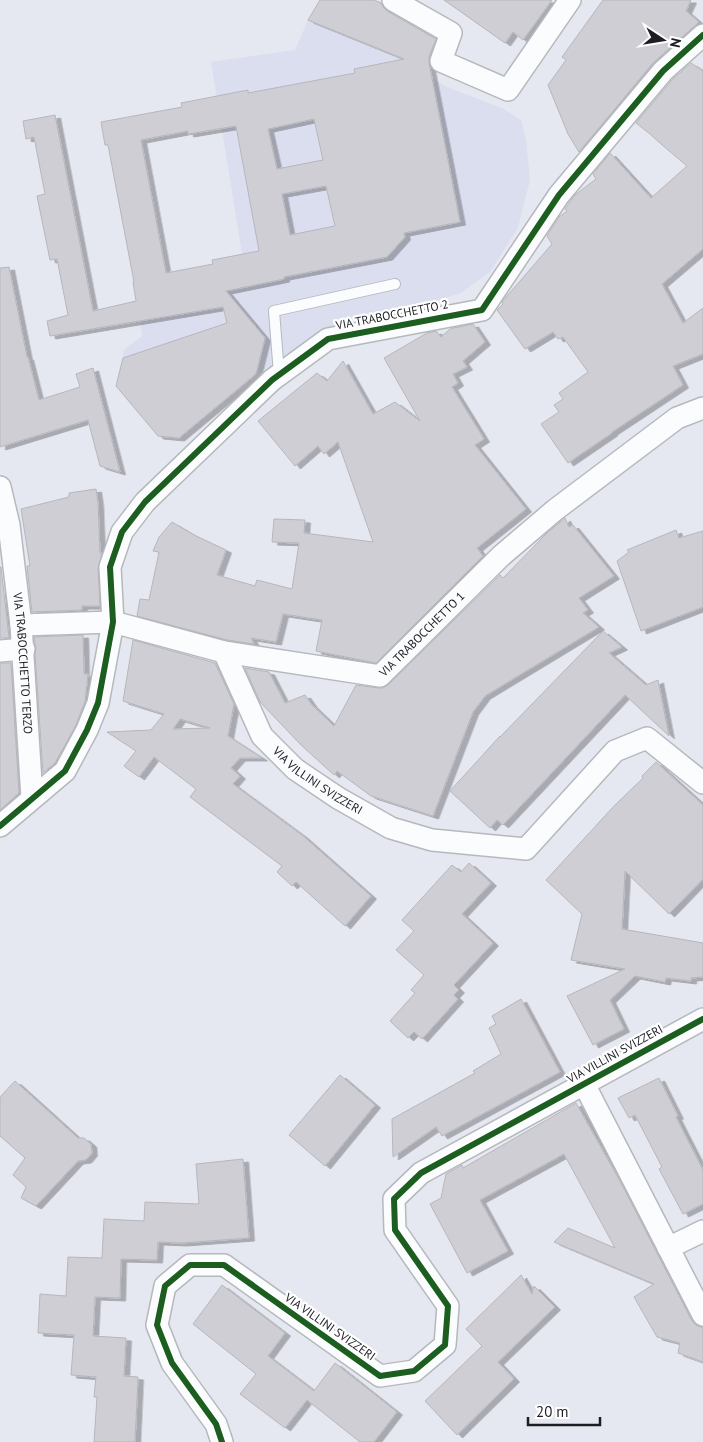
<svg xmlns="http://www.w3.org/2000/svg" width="703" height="1442" font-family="'PT Sans',sans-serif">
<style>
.built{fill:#dbdeef}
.building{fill:#ceced4;stroke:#b6b6bc;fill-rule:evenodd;filter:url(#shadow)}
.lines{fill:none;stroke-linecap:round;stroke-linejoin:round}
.service-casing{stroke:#b6b8be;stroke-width:12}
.minor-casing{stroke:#b6b8be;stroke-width:24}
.service{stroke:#fbfcfd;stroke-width:10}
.minor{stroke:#fbfcfd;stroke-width:21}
.cycleway-casing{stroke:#fff;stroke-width:9}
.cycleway{stroke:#1b5e20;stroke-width:6}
.labels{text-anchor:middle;stroke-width:4.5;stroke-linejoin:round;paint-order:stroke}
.street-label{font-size:12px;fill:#1d1e24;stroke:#fff}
</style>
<defs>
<filter id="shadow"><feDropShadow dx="5.5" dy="3" stdDeviation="0" flood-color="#0004"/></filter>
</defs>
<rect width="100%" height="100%" fill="#e6e8f1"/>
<path class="built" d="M308,20L407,61L412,53L429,60L432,78L447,87L502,108L521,120L526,139L530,180L518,228L490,272L461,293L434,301L393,308L321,331L303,351L256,374L179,438L158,436L116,386L124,350L142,336L138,309L235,288L229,257L242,254L211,62L295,50Z"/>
<g class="building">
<path d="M320,0H374L381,3L383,7L387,11L436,39L429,57V63L460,222L404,233L405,237L387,257L284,277V279L226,291L265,338L256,374L179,438L158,436L116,386L123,358L227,323L223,307L50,336L47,321L68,315L57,259L50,260L37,196L45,194L34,137L26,139L23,121L55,115L93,311L136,301L133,282H134L108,145H105L101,122L182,107L181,103L248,90V93L355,73L354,69L404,59L308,20ZM314,119L323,160L277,169L268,129ZM236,126L259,251L212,260L213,264L166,273L141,140L188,131V134ZM326,186L335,226L290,235L282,194Z"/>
<path d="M444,0H552L523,40L513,32L505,43Z"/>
<path d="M603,0H691L686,11L699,22L653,63L579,152L568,134L548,85L566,60L562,57Z"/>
<path d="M691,63L703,71V249L662,284L683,323L703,308V354L673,366L683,385L612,432V433L568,463L541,424L559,412L554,405L563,399L559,393L588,372L563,337L558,339L553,332L525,349L497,310L503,304L502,302L507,296L552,244L547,236L559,217L567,211L565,209L575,195L596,179L593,174L610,153L651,198L687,166L661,144L650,134L636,123L672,80Z"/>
<path d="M9,267L27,357H28L39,400L80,387L76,374L93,368L120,472L100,466L88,420L0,447V268Z"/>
<path d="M473,324L485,342L463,361L467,367L453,374L458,383L452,387L484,439L475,445L526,509L477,548L483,556L376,663L316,651L322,620L283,614L276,642L251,638L254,644L227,640L137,616L140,599L149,600L159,552L153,551L159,537L172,522L194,535L226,550L217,575L255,586L257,580L292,589L299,543L272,542L274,519L305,520L304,533L373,542L338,442L324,454L318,446L295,466L258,421L317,373L327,381L343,361L373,414L395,402L420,421L384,358L427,333L436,331L441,337L450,329L457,327L458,328L459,327Z"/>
<path d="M96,489L98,503L100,553H102L98,568L100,606H82V610L32,612L27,566H30L21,509L69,497V493Z"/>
<path d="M565,518L569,527L573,525L614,576L579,598L588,610L583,613L599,627L485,696L473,712L433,816L371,796L337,771L334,775L301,745L260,702L245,668L269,672L285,703L305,695L312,705L334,726L356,685L379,688H383L388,685L500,575L503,578L547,533Z"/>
<path d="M676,530L679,538L703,531V607L641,631L617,561L629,552L627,550Z"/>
<path d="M0,567H1L9,638H0Z"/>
<path d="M603,631L622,647L609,653L646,685L658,680L669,736L625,695L503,825L497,820L490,828L450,791L500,736V737Z"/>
<path d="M83,635L84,674H88L85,701L76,725L55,763L43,773L35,654L36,648L34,637Z"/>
<path d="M133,640L215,663L234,704L228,736L262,758H240L231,768L240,776L233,784L302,835L371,896L345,926L296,882L292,886L277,872L282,866L190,797L196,789L154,757L139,777L124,766L136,751L107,732L151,730L164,714L123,701ZM180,719L210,728L173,729Z"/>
<path d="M0,663H11L19,793L0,810Z"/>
<path d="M656,762L703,805V879L669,914L625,871L622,929L703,943V977L691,978V981L666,978L665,982L635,976L610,1000L624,1029L593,1045L567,996L625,969L571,960L582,914L546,880L614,806L643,778L642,776Z"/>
<path d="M469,863L491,883L462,914L493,943L454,985L459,990L454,995L458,999L422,1039L414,1032L408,1038L390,1021L415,993L411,990L424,975L396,950L414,931L402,920L452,865L461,872Z"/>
<path d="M521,999L560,1072L442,1136L436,1127L393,1157L392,1119L475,1073L473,1071L501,1054L489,1028L496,1024L492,1016Z"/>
<path d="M340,1075L375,1105L325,1166L289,1135Z"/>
<path d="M659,1078L678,1116L676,1117L703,1170V1204L683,1214L659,1169L662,1167L635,1115L629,1118L618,1098Z"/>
<path d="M15,1081L78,1138H84L91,1144L92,1153L86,1160L78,1161L36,1206L21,1198L26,1187L13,1175L25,1158L0,1136V1097Z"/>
<path d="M576,1103L620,1181L692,1321L696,1325L703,1328V1362L678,1353L680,1343L657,1337L634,1297L654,1284L554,1242L568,1228L615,1248L564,1154L480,1200L508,1251L467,1273L430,1204L441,1198L446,1174L462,1165L463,1168Z"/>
<path d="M243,1159L249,1238L181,1243L158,1242L157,1260L121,1259L120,1298L95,1297L93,1336L126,1338L124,1376L138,1377L135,1442H94L97,1397H94L96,1377L71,1375L74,1335L38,1333L40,1294L66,1296L68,1257L102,1258L104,1219L144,1221L145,1202L199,1204L196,1164Z"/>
<path d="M521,1275L532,1294L534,1286L555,1307L498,1362L514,1379L457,1435L425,1401L482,1346L466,1329Z"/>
<path d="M222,1285L285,1333L268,1356L314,1391L335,1363L397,1412L374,1442H360L307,1400L285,1428L240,1394L256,1374L193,1324Z"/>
</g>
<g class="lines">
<defs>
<path id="service" d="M279,374L274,311L395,284"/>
<g id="minor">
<path d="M393,0L451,33L441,61L508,90L570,0"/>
<path id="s1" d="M0,487L9,525L21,625L32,798"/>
<path id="s2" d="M21,625L113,622L224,652L380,676L501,556L555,510L677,418L703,408"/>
<path d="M0,651L24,649"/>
<path id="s3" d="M224,652L262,736L295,769L338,798L391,828L432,840L526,849L615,751L647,738L703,783"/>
<path d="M0,826L65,771L87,730L98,703L113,622L110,567L122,532L145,502L272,380L328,339L482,310L559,195L663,71L703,35"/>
<path d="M584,1084L703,1315"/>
<path d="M668,1248L703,1231"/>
<path d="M222,1442L216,1424L172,1363L157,1325L165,1286L190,1265H224L380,1376L414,1371L445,1345L448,1306L395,1230L394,1199L421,1173L703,1019"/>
</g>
</defs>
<use href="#service" class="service-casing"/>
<use href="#minor" class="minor-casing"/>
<use href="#service" class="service"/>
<use href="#minor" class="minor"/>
<defs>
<g id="cycleway">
<path d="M0,826L65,771L87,730L98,703L113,622L110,567L122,532L145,502L272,380L328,339L482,310L559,195L663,71L703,35"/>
<path d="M222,1442L216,1424L172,1363L157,1325L165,1286L190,1265H224L380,1376L414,1371L445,1345L448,1306L395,1230L394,1199L421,1173L703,1019"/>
</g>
</defs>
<use href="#cycleway" class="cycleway-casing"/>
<use href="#cycleway" class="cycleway"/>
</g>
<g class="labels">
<g class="street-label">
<text transform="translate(392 315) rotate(-11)" y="4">VIA TRABOCCHETTO 2</text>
<text dy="4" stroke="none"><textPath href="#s2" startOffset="424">VIA TRABOCCHETTO 1</textPath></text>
<text dy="4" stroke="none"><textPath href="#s1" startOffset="178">VIA TRABOCCHETTO TERZO</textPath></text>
<text dy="4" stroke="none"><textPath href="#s3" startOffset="164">VIA VILLINI SVIZZERI</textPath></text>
<text transform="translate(615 1054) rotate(-29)" y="4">VIA VILLINI SVIZZERI</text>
<text transform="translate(330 1327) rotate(35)" y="4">VIA VILLINI SVIZZERI</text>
</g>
</g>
<g transform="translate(663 40) rotate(102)" stroke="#ffffff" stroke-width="4" paint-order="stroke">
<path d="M0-4L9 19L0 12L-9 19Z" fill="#1d1e24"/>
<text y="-8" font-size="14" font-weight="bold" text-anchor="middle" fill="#1d1e24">N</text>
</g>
<path d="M528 1417v8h72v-8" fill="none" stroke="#1d1e24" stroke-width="2.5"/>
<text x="536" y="1417" font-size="15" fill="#1d1e24" stroke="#ffffff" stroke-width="4" paint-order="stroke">20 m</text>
</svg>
